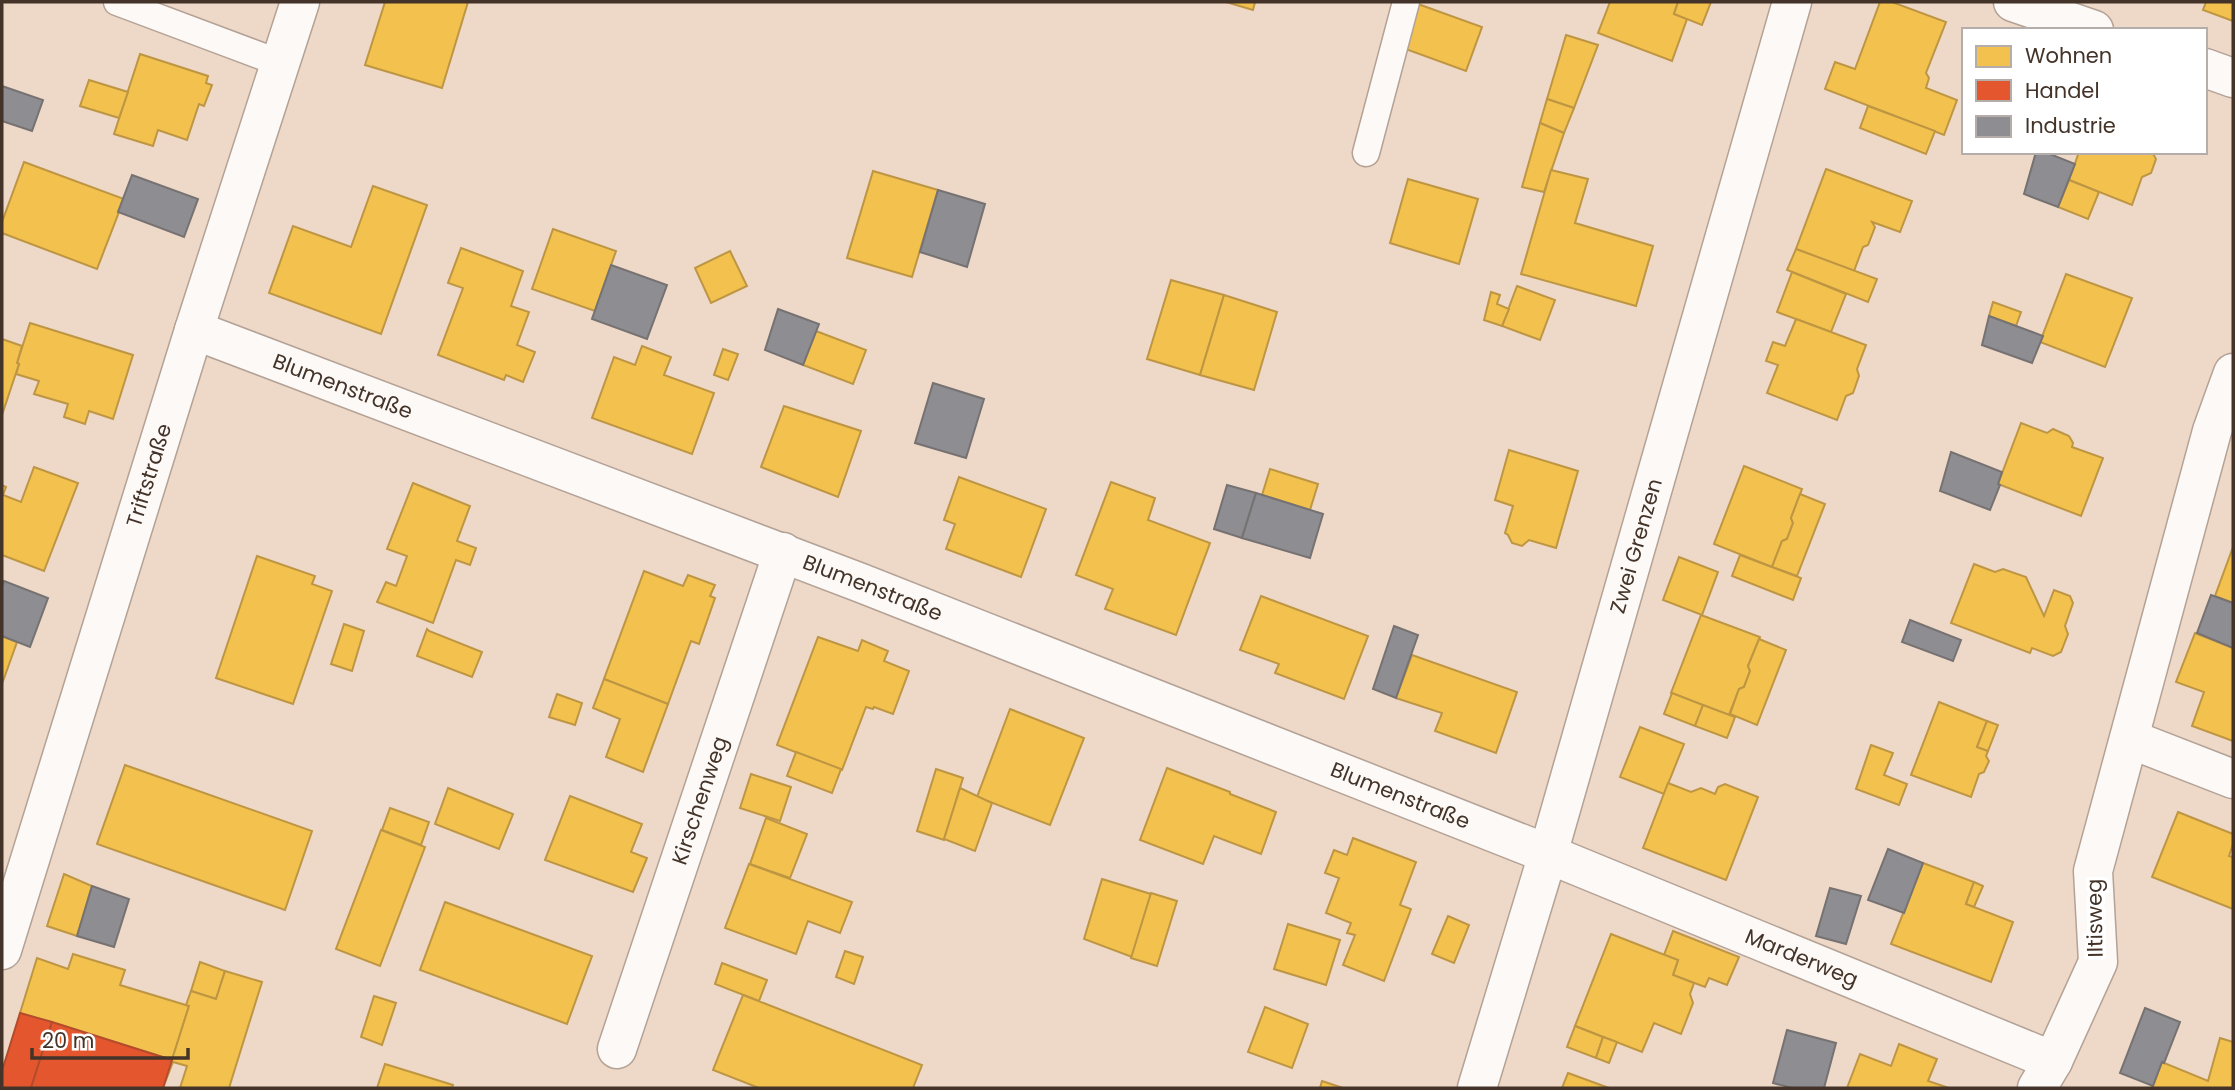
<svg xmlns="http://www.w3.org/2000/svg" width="2235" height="1090" font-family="Poppins,sans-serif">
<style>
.homes{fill:#f2c14e;stroke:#be9643;stroke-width:2}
.shops{fill:#e4572e;stroke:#b44c2c;stroke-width:2}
.industry{fill:#8d8d92;stroke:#777272;stroke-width:2}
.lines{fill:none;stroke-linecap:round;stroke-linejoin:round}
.lane-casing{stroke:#b3a295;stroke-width:29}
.street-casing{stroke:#b3a295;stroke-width:41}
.lane{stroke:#fcf9f7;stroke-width:26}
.street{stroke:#fcf9f7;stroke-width:38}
.labels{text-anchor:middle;stroke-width:7;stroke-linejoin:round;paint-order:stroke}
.street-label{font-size:21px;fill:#433328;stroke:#fff}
</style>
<rect width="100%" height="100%" fill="#eed8c8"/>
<g class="homes">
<path d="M385,2H468L442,88L365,65Z"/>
<path d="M1226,2H1255L1253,10Z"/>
<path d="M1610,2H1678L1674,14L1687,19L1672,61L1598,33Z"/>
<path d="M1678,2H1711L1702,25L1674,14Z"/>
<path d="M1880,2H1892L1946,22L1926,73L1929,78L1926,88L1957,100L1944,135L1825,89L1835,62L1855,69Z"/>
<path d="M2206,2H2233V21L2203,10Z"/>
<path d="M1418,4L1482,27L1466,71L1400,47Z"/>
<path d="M1566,35L1598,45L1574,108L1547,99Z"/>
<path d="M140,54L208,76L206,83L212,85L204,106L199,104L187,140L158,130L153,146L114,134Z"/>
<path d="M89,80L128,92L119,118L80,106Z"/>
<path d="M1547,99L1574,108L1564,133L1540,123Z"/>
<path d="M1868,106L1935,131L1926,154L1860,128Z"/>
<path d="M1540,123L1564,133L1544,192L1522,187Z"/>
<path d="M2079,152H2152L2156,159L2151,173L2142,177L2132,205L2069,180Z"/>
<path d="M24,162L124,199L97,269L2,233V222Z"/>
<path d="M1826,169L1912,201L1900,232L1872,222L1875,227L1868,245L1863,247L1854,271L1796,249Z"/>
<path d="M1551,170L1588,179L1575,223L1653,246L1636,306L1521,274Z"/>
<path d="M873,171L938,190L912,277L847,258Z"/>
<path d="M1408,179L1478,199L1459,264L1390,243Z"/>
<path d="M2069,180L2099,192L2088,219L2058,207Z"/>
<path d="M373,186L427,205L381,334L269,293L293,226L351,247Z"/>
<path d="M553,229L616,251L595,311L532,289Z"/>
<path d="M461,248L523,271L511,306L529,312L517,345L535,352L523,382L506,375L504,380L438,355L463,288L448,283Z"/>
<path d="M1796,249L1877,279L1868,302L1787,270Z"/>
<path d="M730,251L747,286L711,303L695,268Z"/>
<path d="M1792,272L1846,294L1831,332L1777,312Z"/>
<path d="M2066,274L2132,298L2105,367L2040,342Z"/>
<path d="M1171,280L1224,295L1200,375L1147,359Z"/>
<path d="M1517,286L1555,300L1540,340L1502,326Z"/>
<path d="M1491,292L1500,295L1497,304L1509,309L1502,326L1484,320Z"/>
<path d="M1224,295L1277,312L1254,390L1200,375Z"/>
<path d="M1993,302L2021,312L2016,326L1989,316Z"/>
<path d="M1796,319L1866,345L1857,369L1859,376L1853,393L1846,396L1837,420L1767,393L1778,365L1766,361L1773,342L1785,346Z"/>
<path d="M30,323L133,355L113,419L89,411L85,424L64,417L68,404L34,394L39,381L16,374L19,364L17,363Z"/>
<path d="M816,331L866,350L853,384L803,365Z"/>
<path d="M2,339L22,346L17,363L19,364L2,415Z"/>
<path d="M642,346L671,357L664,375L714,393L692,454L592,418L614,357L635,365Z"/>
<path d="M723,349L738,354L728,380L714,375Z"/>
<path d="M784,406L861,431L838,497L761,467Z"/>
<path d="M2021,423L2047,433L2053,429L2069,436L2073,443L2072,447L2103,458L2081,516L1998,484Z"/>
<path d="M1509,450L1578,471L1556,548L1529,540L1522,546L1512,543L1508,535L1505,533L1513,506L1495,500Z"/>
<path d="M1744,466L1802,489L1791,518L1793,523L1787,539L1782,541L1772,567L1714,544Z"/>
<path d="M34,467L78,483L44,571L2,555V485L6,487L3,495L21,502Z"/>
<path d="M1270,469L1318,484L1310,510L1262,495Z"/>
<path d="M959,477L1046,509L1021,577L946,549L955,524L944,520Z"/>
<path d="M1111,482L1155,498L1148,520L1210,543L1176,635L1105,609L1113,589L1076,575Z"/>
<path d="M413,483L470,506L457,541L476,548L470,565L456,560L433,623L377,602L386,582L396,586L407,556L387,549Z"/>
<path d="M1800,494L1825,504L1797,576L1772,567L1782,541L1787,539L1793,523L1791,518Z"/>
<path d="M2233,547V603L2215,596Z"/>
<path d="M1740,555L1801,578L1793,600L1732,576Z"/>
<path d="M257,556L315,576L312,584L332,591L293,704L216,678Z"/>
<path d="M1679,557L1718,572L1702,615L1663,600Z"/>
<path d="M1974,564L1995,572L2003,569L2026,577L2044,616L2054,590L2070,596L2073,603L2065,626L2068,634L2061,652L2053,656L2032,648L2030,653L1951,623Z"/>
<path d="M644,571L683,586L688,575L715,585L710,596L715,598L699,644L691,641L668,704L604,679Z"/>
<path d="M1261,596L1368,636L1344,699L1275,673L1279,664L1240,650Z"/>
<path d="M1701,615L1760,637L1748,666L1750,671L1744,687L1739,689L1729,715L1671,693Z"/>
<path d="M344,624L364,631L352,671L331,664Z"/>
<path d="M427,629L429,631L482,652L472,677L417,656Z"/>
<path d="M2195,633L2233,648V741L2192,726L2204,692L2176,682Z"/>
<path d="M2,636L17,642L2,684Z"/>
<path d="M818,637L858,651L862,640L888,651L884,661L909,671L893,714L874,707L873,709L866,707L842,770L777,745Z"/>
<path d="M1759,639L1786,650L1757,725L1730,714L1739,689L1744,687L1750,671L1748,666Z"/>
<path d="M1412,655L1517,692L1496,753L1435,731L1442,713L1396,698Z"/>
<path d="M604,679L668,704L643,772L606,757L620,719L593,708Z"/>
<path d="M1672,693L1703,705L1695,726L1664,714Z"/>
<path d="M557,694L582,703L575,725L549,717Z"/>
<path d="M1939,702L1987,721L1977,747L1988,751L1986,756L1989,761L1984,772L1979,774L1971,797L1911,775Z"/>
<path d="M1703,705L1735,717L1727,738L1695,726Z"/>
<path d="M1010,709L1084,738L1050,825L977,797Z"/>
<path d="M1987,721L1998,725L1988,751L1977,747Z"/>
<path d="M1640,727L1684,744L1664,794L1620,777Z"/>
<path d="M1871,745L1893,753L1884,775L1907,784L1899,805L1856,789Z"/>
<path d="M796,752L841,769L832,793L787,776Z"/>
<path d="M125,765L312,831L285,910L97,844Z"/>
<path d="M1167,768L1230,792V794L1276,812L1261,854L1214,836L1203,864L1140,840Z"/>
<path d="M936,769L963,778L944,840L917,831Z"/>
<path d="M751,774L791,787L780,821L740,808Z"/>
<path d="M1668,783L1691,792L1701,788L1715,794L1718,787L1725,784L1758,797L1726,880L1643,848Z"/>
<path d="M448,788L513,814L499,849L435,824Z"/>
<path d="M960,788L992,803L975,851L944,839Z"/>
<path d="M570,796L642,824L631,852L647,858L633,892L545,860Z"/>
<path d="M390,808L429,822L421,845L382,830Z"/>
<path d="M2178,812L2233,834V844L2229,856L2233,857V909L2152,877Z"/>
<path d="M766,818L807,834L790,878L750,864Z"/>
<path d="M381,830L425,847L380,966L336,949Z"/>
<path d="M1353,838L1416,862L1400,905L1411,909L1384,981L1343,965L1355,935L1347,933L1351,923L1326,913L1339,878L1325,873L1334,850L1347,855Z"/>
<path d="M1923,863L1974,882L1966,904L2013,922L1991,982L1891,944Z"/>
<path d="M749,864L852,902L840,933L808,921L796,954L725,928Z"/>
<path d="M64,874L92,886L77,936L47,926Z"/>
<path d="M1102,879L1151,894L1132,957L1084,939Z"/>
<path d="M1974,882L1983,886L1974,907L1966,904Z"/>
<path d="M1151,893L1177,901L1157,966L1131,958Z"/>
<path d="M445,902L592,956L567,1024L420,970Z"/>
<path d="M1448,916L1469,925L1454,963L1432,954Z"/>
<path d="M1288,924L1340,940L1326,985L1274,969Z"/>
<path d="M1673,931L1739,957L1727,985L1709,978L1705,987L1673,975L1678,960L1664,955Z"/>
<path d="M1611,934L1678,960L1673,975L1694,983L1690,994L1693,1003L1681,1034L1654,1023L1642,1052L1575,1026Z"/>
<path d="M845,951L863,957L854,984L836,977Z"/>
<path d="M73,954L125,970L120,985L189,1006L172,1060L20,1013L37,958L68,969Z"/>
<path d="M200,962L225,971L216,999L191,991Z"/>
<path d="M722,963L767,980L759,1001L715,984Z"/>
<path d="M225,971L262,982L229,1088H180L187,1066L173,1062L163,1088L189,1006L186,1005L191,991L216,999Z"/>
<path d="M743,995L922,1065L913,1088H759L713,1070Z"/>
<path d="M374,996L396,1003L382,1045L361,1037Z"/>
<path d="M1265,1007L1308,1024L1292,1068L1248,1052Z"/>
<path d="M1575,1026L1603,1037L1596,1058L1567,1047Z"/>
<path d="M1603,1037L1617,1042L1609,1063L1596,1058Z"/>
<path d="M2220,1038L2233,1042V1088H2152L2162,1062L2208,1081Z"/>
<path d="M1899,1044L1937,1059L1928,1081L1949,1088H1847L1860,1054L1891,1066Z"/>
<path d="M385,1064L453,1085L452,1088H377Z"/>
<path d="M1568,1073L1609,1088H1562Z"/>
<path d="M1322,1081L1343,1088H1320Z"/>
</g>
<g class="shops">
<path d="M20,1013L52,1022L31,1088H2V1071Z"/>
<path d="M52,1022L172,1060L163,1088H31Z"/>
</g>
<g class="industry">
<path d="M2,86L43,100L32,131L2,121Z"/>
<path d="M2036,152H2045L2075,164L2058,207L2024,194Z"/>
<path d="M132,175L198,199L184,237L118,212Z"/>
<path d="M938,190L985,204L967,267L920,252Z"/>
<path d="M611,265L667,285L647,339L592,319Z"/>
<path d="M778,309L819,324L803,365L765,350Z"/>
<path d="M1989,316L2043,336L2032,363L1982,345Z"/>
<path d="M933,383L984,399L966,458L915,443Z"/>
<path d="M1951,452L2002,472L1998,484L2000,485L1990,510L1940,491Z"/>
<path d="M1227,485L1256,493L1242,538L1214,529Z"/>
<path d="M1256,493L1323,514L1310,558L1242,538Z"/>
<path d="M4,581L48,598L30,647L2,636V587Z"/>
<path d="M2211,595L2233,603V648L2197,633Z"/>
<path d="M1910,620L1961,640L1953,661L1902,642Z"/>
<path d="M1394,626L1418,635L1396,698L1373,689Z"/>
<path d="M1888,849L1923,863L1904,913L1868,900Z"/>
<path d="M92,886L129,899L114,947L77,936Z"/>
<path d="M1830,888L1861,896L1846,944L1816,936Z"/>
<path d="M2145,1008L2180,1022L2164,1063L2162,1062L2153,1086L2120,1073Z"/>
<path d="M1787,1030L1836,1043L1824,1088H1792L1773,1083Z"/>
</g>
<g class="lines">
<defs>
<g id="lane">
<path d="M117,2L280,63"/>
<path d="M1366,153L1406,2"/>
</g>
<g id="street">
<path d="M2013,2L2094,30"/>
<path d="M2205,68L2233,78"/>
<path id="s1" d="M194,330L861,583L1548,854L2053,1061"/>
<path d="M2130,739L2233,779"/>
<path id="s2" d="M2,950L194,330L300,2"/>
<path id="s3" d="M617,1049L783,552"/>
<path id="s4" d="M1477,1088L1548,854L1792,2"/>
<path d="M2037,1088L2053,1061L2098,962L2093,871L2212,431L2233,373"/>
</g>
</defs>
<use href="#lane" class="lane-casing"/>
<use href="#street" class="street-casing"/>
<use href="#lane" class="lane"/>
<use href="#street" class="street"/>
</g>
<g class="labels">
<g class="street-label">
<text dy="7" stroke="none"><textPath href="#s1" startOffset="159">Blumenstraße</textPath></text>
<text dy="7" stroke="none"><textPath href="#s2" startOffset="497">Triftstraße</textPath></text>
<text dy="7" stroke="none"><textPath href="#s4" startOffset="565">Zwei Grenzen</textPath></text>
<text dy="7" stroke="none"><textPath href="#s1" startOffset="726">Blumenstraße</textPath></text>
<text dy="7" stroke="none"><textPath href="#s1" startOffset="1293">Blumenstraße</textPath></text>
<text dy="7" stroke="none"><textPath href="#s3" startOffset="262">Kirschenweg</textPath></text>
<text transform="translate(2095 918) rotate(-91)" y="7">Iltisweg</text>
<text dy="7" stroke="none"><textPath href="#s1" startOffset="1726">Marderweg</textPath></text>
</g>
</g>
<rect width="2235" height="1090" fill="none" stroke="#433328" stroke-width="7"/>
<rect x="1962" y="28" width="245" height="126" fill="#ffffff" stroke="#b4ada9" stroke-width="2"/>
<rect x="1976" y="46" width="35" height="21" fill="#f2c14e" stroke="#b4ada9" stroke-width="2"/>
<text x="2025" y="63" font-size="21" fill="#433328">Wohnen</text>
<rect x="1976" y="80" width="35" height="21" fill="#e4572e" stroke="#b4ada9" stroke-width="2"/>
<text x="2025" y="98" font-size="21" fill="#433328">Handel</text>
<rect x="1976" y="116" width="35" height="21" fill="#8d8d92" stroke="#b4ada9" stroke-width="2"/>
<text x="2025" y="133" font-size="21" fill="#433328">Industrie</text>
<path d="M32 1048v10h156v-10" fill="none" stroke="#433328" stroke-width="3.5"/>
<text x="42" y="1048" font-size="21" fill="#433328" stroke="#ffffff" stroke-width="5" paint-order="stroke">20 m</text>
</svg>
